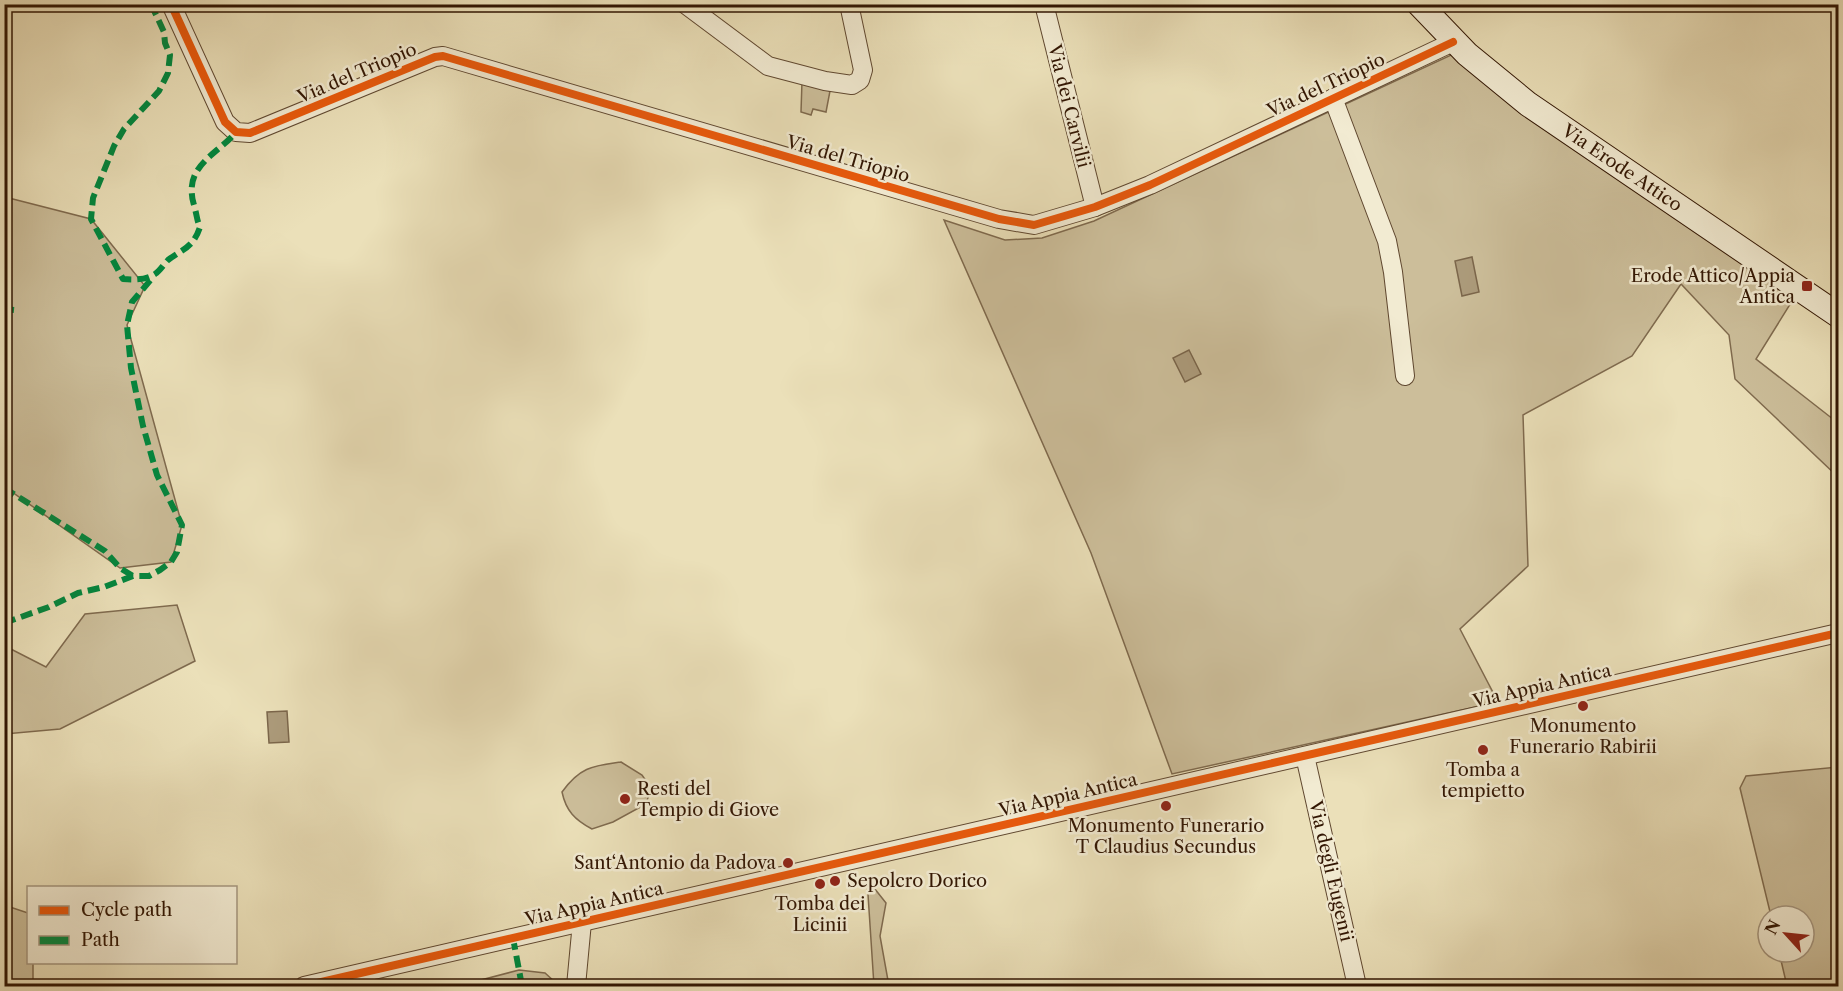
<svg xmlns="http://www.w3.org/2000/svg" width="1843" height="991" font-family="'Libre Caslon Text',serif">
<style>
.green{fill:#ccbe9a;stroke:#7f6a4e;stroke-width:1.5}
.water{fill:#ac9b7b;stroke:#7b664b;stroke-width:1.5}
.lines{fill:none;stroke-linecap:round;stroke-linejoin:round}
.street-casing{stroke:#604830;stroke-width:20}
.secondary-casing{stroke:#321603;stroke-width:26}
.street{stroke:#f2ebd2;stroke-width:18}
.secondary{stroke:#f2ebd2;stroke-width:24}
.quiet{stroke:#00873e;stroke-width:6;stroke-dasharray:12 6;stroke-linecap:butt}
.cycleway-casing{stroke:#f2ebd2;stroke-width:11}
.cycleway{stroke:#e8590c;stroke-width:8}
.poi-dot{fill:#8f2418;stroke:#f2ebd2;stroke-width:2}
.labels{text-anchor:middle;stroke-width:5;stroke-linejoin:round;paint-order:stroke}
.street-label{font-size:18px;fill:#321603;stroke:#f2ebd2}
.poi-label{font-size:18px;fill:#321603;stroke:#f2ebd2}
</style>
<rect width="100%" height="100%" fill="#ebe0b9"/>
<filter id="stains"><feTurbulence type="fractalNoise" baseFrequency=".00333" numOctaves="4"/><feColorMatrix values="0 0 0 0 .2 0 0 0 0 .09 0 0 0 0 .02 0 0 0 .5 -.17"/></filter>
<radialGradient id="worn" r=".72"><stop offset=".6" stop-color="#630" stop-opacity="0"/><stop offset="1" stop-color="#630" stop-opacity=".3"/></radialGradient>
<g class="green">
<path d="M1451,55L1794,298L1756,359L1838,423V477L1735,379L1729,335L1681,284L1632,356L1523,415L1528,566L1460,629L1498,702L1172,774L1091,553L944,220L1005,240L1042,238L1094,221Z"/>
<path d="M802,81L830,91L826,112L813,109L811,115L801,112Z"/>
<path d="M5,197L91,219L145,286L127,325L182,525L171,562L120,568L5,487Z"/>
<path d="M177,605L195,661L60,729L5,734V646L46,667L85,614Z"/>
<path d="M621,762L642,775L651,788L646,804L613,822L592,829C575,820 566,811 562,792C580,767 592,766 621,762Z"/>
<path d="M1838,767V986H1787L1779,952H1804V916H1771L1740,788L1746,776Z"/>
<path d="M867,879L886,903L880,936L889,986H874Z"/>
<path d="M4,905L28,913V962L33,963V986H5Z"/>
<path d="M519,970L545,973L555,982V986H458Z"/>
</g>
<g class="water">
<path d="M1472,257L1479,292L1462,296L1455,261Z"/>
<path d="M1189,350L1201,374L1185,382L1173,358Z"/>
<path d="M287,711L289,742L269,743L267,712Z"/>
</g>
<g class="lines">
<defs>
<g id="street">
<path d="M171,4L225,122L236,132L250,133L435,57L443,56L999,219L1034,225L1095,207L1150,185L1453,42"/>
<path d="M685,4L768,66L825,81L852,85L860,80L863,70L849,4"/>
<path d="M1044,4L1095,207"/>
<path d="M1333,98L1387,241L1393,272L1405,376"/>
<path d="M1305,756L1357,986"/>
<path d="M304,986L1838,633"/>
<path d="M576,986L582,922"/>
</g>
<path id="secondary" d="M1419,4L1467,54L1528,104L1838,315"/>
</defs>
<use href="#street" class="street-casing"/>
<use href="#secondary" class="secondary-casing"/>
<use href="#street" class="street"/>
<use href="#secondary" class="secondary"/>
<g class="quiet">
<path d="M151,4L164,32L165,43L170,55L168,73L159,91L124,129L114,146L93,198L91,219L123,279C134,280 146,280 155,274C160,271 164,264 168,260C184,248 193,248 200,227C197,221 197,216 195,209C194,204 192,200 192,195C188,164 220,152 236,132"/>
<path d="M4,309L14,310"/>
<path d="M4,488L105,551L120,568L133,576"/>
<path d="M4,623L49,607L78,593L104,587L133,576H149L160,570L171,562L177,552L182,525L157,475L143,426L131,368L127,325L132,302L154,276"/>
<path d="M513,938L522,986"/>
</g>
<defs>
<g id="cycleway">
<path d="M171,4L225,122L236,132L250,133L435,57L443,56L999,219L1034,225L1095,207L1150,185L1453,42"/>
<path d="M304,986L1838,633"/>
</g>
</defs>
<use href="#cycleway" class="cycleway-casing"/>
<use href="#cycleway" class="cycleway"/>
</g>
<g class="poi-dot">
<rect x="1801" y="280" width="12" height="12" rx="3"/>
<circle cx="1583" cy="706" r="6"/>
<circle cx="1483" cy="750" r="6"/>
<circle cx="625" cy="799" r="6"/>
<circle cx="1166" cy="806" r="6"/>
<circle cx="788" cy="863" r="6"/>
<circle cx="835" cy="881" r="6"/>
<circle cx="820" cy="884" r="6"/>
</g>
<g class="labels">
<g class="street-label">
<text transform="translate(357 73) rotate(-23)" y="6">Via del Triopio</text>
<text transform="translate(1326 85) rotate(-25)" y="6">Via del Triopio</text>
<text transform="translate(1069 106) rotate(76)" y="6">Via dei Carvilii</text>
<text transform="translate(848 159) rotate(16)" y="6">Via del Triopio</text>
<text transform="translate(1622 168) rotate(34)" y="6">Via Erode Attico</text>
<text transform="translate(1542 686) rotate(-13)" y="6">Via Appia Antica</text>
<text transform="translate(1068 795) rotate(-13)" y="6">Via Appia Antica</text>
<text transform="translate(1331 871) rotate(77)" y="6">Via degli Eugenii</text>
<text transform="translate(594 904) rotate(-13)" y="6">Via Appia Antica</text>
</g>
<g class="poi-label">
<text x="1795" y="282" text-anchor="end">Erode Attico/Appia<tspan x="1795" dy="21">Antica</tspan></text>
<text x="1583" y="732">Monumento<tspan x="1583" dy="21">Funerario Rabirii</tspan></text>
<text x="1483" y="776">Tomba a<tspan x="1483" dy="21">tempietto</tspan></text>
<text x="637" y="795" text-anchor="start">Resti del<tspan x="637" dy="21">Tempio di Giove</tspan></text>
<text x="1166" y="832">Monumento Funerario<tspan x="1166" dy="21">T Claudius Secundus</tspan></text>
<text x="776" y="869" text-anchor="end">Sant‘Antonio da Padova</text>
<text x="847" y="887" text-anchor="start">Sepolcro Dorico</text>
<text x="820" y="910">Tomba dei<tspan x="820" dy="21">Licinii</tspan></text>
</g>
</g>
<rect width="1843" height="991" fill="none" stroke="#ebe0b9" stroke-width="24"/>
<rect x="6" y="6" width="1831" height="979" fill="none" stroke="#321603" stroke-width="3"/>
<rect x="12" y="12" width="1819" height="967" fill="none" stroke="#321603" stroke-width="1.5"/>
<rect x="27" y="886" width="210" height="78" fill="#f2ebd2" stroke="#a5967f" stroke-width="1.5"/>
<rect x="39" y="906" width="30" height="9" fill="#e8590c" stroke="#a5967f" stroke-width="1.5"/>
<text x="81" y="916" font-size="18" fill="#321603">Cycle path</text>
<rect x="39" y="936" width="30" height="9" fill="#00873e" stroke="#a5967f" stroke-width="1.5"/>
<text x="81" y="946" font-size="18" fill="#321603">Path</text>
<g transform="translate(1786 934) rotate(297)"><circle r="28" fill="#f2ebd2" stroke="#a5967f" stroke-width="1.5"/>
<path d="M0-4.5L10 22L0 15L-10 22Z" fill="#8f2418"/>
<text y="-9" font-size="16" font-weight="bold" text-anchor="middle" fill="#321603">N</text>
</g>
<rect width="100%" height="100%" filter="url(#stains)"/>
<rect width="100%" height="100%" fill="url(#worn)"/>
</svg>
